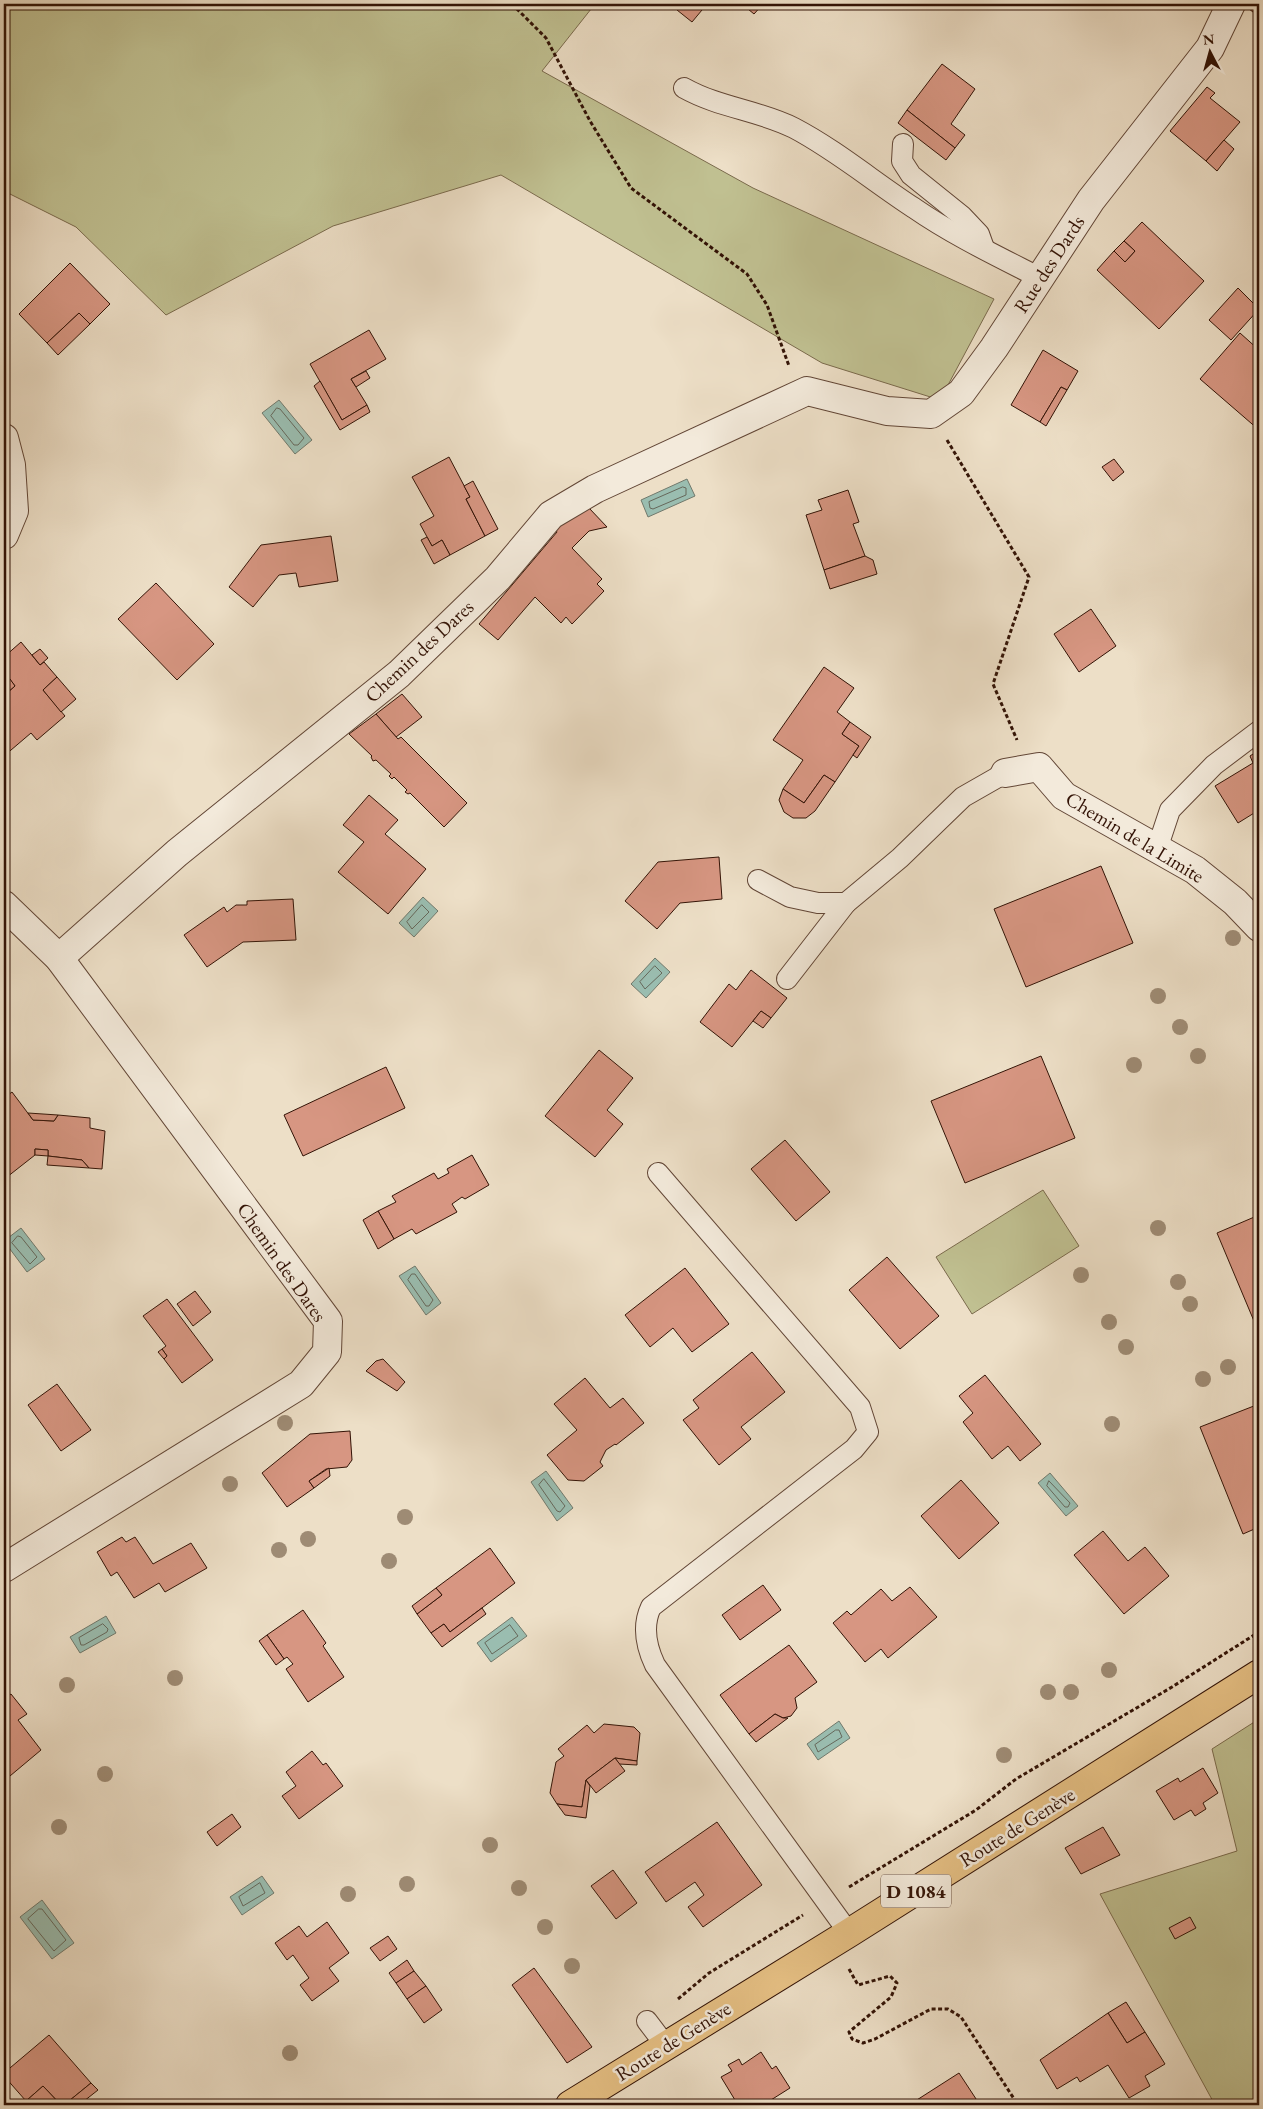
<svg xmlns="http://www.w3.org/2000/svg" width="1263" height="2109" font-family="'EB Garamond',serif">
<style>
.green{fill:#c0c091;stroke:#7a6a4c}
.water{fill:#9abdb0;stroke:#71796c}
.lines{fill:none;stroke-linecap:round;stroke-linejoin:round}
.shore{stroke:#66685b;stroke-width:1}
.building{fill:#d79682;stroke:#331306}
.service-casing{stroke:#624636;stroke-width:22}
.minor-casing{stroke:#624636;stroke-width:30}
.primary-casing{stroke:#331306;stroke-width:30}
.path{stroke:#331306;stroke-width:3;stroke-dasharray:4 2.5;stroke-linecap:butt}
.service{stroke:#f3eadb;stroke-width:20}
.minor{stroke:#f3eadb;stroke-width:28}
.primary{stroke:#e6c084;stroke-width:28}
.tree{fill:#9e8b74}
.labels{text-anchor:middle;stroke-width:5;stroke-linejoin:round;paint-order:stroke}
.shield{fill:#f3eadb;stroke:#6d5446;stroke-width:1}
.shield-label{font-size:19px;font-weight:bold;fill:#331306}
.street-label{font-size:20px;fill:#331306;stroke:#f3eadb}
</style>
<rect width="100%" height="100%" fill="#eddfc7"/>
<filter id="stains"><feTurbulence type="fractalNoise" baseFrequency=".004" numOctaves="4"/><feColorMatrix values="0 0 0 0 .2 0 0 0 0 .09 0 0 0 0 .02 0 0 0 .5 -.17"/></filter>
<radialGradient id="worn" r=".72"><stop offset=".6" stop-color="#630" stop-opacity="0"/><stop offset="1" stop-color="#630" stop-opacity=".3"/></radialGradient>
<g class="green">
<path d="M4,4H595L542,71L753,188L994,299L940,400L822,363L501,175L333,226L166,315L76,227L4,191Z"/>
<path d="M1043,1190L1079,1246L972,1314L936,1257Z"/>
<path d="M1259,1719V2105H1215L1100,1894L1237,1851L1212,1749Z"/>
</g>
<g class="water">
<path d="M279,400L312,440L295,454L262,413Z"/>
<path d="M687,479L695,496L648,517L641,500Z"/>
<path d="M423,897L438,911L414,937L399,923Z"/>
<path d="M655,958L670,972L646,998L631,984Z"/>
<path d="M21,1228L45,1259L27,1272L4,1241Z"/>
<path d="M415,1266L441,1303L426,1315L399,1276Z"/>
<path d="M546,1471L573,1508L557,1521L531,1482Z"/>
<path d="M1050,1473L1078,1506L1066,1516L1038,1483Z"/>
<path d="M106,1616L116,1633L80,1653L70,1637Z"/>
<path d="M512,1617L527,1636L491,1662L477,1643Z"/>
<path d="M839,1721L850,1738L818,1760L807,1744Z"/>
<path d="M262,1876L274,1893L242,1915L230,1897Z"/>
<path d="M42,1900L74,1943L52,1959L20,1917Z"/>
</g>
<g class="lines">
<g class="shore">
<path d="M277,408L280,409L304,438L298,445H294L271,416Z"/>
<path d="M683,487L686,488V495L653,509L650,508L649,502Z"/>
<path d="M422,905L429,912L412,929L407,922Z"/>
<path d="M655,966L662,973L645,989L640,982Z"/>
<path d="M18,1236L21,1237L37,1257L30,1264L12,1243Z"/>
<path d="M412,1274H415L433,1300L429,1306H426L408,1280Z"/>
<path d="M544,1479L565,1506L560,1512L557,1511L539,1485Z"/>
<path d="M1049,1481L1070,1503L1068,1507H1065L1047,1486Z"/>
<path d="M103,1624L108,1629L107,1632L84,1645H81L79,1638Z"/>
<path d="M510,1625L518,1636L492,1654L485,1643Z"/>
<path d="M836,1730H839L842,1737L818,1752L815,1745Z"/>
<path d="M260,1883L265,1893L243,1906L239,1897Z"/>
<path d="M39,1909H42L66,1940L54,1951L28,1919Z"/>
</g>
</g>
<g class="building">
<path d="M682,4H707L692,22L677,10Z"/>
<path d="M742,4H763L754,14Z"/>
<path d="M1250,4H1259V17L1248,8Z"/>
<path d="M1259,36V46L1254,42Z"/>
<path d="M942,64L975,89L951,124L965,135L955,148L907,110Z"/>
<path d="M1207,87L1215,93L1210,98L1240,122L1206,161L1170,131Z"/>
<path d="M907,110L955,148L946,160L898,123Z"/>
<path d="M1224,140L1234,149L1217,171L1206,161Z"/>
<path d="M1142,222L1204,281L1159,329L1097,270L1114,251L1125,262L1135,251L1124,241Z"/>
<path d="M1124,241L1135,251L1125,262L1114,251Z"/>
<path d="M70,263L110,304L90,324L79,313L47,343L19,314Z"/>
<path d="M1238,288L1259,309L1231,340L1209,320Z"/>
<path d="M79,313L90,324L58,355L47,343Z"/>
<path d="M369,330L386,359L351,379L367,405L342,420L310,364Z"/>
<path d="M1240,333L1259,350V430L1200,379Z"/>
<path d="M1043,350L1078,371L1067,390L1061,387L1040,422L1011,405Z"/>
<path d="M366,371L370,378L356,387L351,379Z"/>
<path d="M320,381L342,420L367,405L370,412L340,430L314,386Z"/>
<path d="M1061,387L1067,390L1046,426L1040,422Z"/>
<path d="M449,457L470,497L466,499L485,536L450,555L442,540L432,546L420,524L434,516L412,477Z"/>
<path d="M1114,459L1124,472L1113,481L1102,467Z"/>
<path d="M473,481L498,529L485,536L466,499L470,497L464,486Z"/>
<path d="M848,490L859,522L853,524L865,556L824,570L806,515L822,510L818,500Z"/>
<path d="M589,508L607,527L589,531L572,548L602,579L597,584L604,591L572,624L566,617L561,623L535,597L498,640L479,624L557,532L555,529L573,514Z"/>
<path d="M331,536L338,581L299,587L296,573L279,575L253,607L229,587L261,545Z"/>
<path d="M427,537L432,546L442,540L450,555L434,564L421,540Z"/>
<path d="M865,556L873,560L877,574L830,589L824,570Z"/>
<path d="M156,583L214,644L177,680L118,619Z"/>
<path d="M1091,609L1116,646L1079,672L1054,634Z"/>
<path d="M21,642L40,665L44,662L57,677L43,690L65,716L37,740L31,733L4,756V688L8,692L15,686L4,672V657Z"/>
<path d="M40,649L48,658L40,665L32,655Z"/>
<path d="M824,667L854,688L837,712L850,722L842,734L859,746L835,782L824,775L804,803L783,789L803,760L773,740Z"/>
<path d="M57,677L76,699L61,712L43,690Z"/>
<path d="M10,679L15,686L8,692L4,684Z"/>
<path d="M402,694L422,717L396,737L376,714Z"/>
<path d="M376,714L398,739L401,737L467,803L444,827L410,793L408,794L405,792L407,790L394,777L392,779L389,776L391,774L376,760L373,761L371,757L372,756L349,734Z"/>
<path d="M850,722L871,737L857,758L853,755L859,746L842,734Z"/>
<path d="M1259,750V810L1238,823L1215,786L1253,763L1250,756Z"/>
<path d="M824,775L835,782L815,811L806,818H793L784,812L779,800L783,789L804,803Z"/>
<path d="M369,795L398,820L385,834L426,869L388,914L338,872L364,842L343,825Z"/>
<path d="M719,857L722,899L680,903L657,929L625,901L658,862Z"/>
<path d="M1101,866L1133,943L1026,987L994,909Z"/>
<path d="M293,899L296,940L243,942L207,967L184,935L224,907L227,912L236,905H247V901Z"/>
<path d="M751,970L787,998L771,1018L761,1011L732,1047L700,1022L729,984L736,990Z"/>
<path d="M761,1011L771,1018L763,1028L753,1021Z"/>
<path d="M599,1050L633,1078L607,1110L623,1124L595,1157L545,1116Z"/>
<path d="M1041,1056L1075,1138L965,1183L931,1101Z"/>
<path d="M386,1067L405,1108L303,1156L284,1115Z"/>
<path d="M12,1092L33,1120L54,1121L58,1115L90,1118V1128L105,1131L102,1169L89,1168L82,1160L48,1156V1150L35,1149V1155L7,1177L4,1172V1098Z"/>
<path d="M28,1113L58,1115L54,1121L33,1120Z"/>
<path d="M785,1140L830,1192L796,1221L751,1169Z"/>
<path d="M35,1149L48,1150V1156L35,1155Z"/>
<path d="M472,1155L489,1185L465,1199L462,1197L452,1204L457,1212L416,1234L412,1229L394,1239L378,1211L396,1202L392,1196L434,1173L438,1179L449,1173L447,1169Z"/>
<path d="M48,1156L82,1160L89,1168L47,1165Z"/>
<path d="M378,1211L394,1239L378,1249L363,1220Z"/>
<path d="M1259,1215V1333L1217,1233Z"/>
<path d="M887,1257L939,1316L900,1349L849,1290Z"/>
<path d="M685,1268L729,1324L692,1352L673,1328L650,1347L625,1315Z"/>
<path d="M195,1291L211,1312L193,1326L177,1304Z"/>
<path d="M167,1299L213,1360L182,1383L164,1359L167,1356L162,1349L166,1346L143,1316Z"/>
<path d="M162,1349L167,1356L164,1359L158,1352Z"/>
<path d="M752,1352L785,1392L741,1427L751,1439L719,1465L683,1420L699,1408L693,1400Z"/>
<path d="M383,1359L405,1382L397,1391L366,1371L376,1361Z"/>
<path d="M985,1375L1041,1444L1020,1461L1008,1446L992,1459L963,1422L973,1413L959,1396Z"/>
<path d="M585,1378L610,1408L623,1398L644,1423L616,1445L615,1444L606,1450L600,1462L603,1466L584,1481L568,1480L547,1455L577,1430L554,1404Z"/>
<path d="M57,1384L91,1430L61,1451L28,1405Z"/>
<path d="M1259,1404V1527L1243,1534L1200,1427Z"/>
<path d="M350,1431L352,1460L347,1467L326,1469L309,1481L314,1488L287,1507L262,1473L310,1434Z"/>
<path d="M329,1468L330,1476L314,1488L309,1481Z"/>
<path d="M961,1480L999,1523L959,1559L921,1516Z"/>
<path d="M1103,1531L1128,1561L1145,1547L1169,1576L1124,1614L1074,1555Z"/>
<path d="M122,1537L126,1542L135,1537L153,1564L191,1543L207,1568L165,1592L159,1583L134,1598L117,1572L111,1576L97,1552Z"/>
<path d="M490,1548L515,1583L450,1632L444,1624L431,1633L417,1614L442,1595L436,1588Z"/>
<path d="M763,1585L781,1610L740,1640L722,1615Z"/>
<path d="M910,1587L937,1617L888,1658L881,1649L865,1662L833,1623L847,1611L851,1615L881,1589L892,1601Z"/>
<path d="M436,1588L442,1595L417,1614L412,1606Z"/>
<path d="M482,1608L486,1614L442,1647L431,1633L444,1624L450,1632Z"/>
<path d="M303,1610L326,1643L323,1646L344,1677L308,1702L286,1669L293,1664L287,1657L284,1659L267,1635Z"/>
<path d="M267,1635L284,1659L276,1665L259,1641Z"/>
<path d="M789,1645L817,1682L795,1698L797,1708L791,1716L783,1718L775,1714L749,1734L720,1695Z"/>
<path d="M11,1694L27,1714L18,1720L41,1750L4,1781V1699Z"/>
<path d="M775,1714L783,1718H788L756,1742L749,1734Z"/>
<path d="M604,1724L634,1727L640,1733L637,1761L615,1758L586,1780L582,1807L557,1804L550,1793L556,1762L564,1756L558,1749L587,1725L594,1733Z"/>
<path d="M312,1751L323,1765L326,1763L343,1786L299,1819L282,1796L296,1786L286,1772Z"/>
<path d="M615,1758L637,1761V1765L619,1764Z"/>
<path d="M615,1758L625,1771L596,1793L586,1780Z"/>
<path d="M1203,1768L1218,1793L1203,1803L1206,1809L1195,1816L1191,1810L1174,1820L1156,1791L1178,1778L1180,1782Z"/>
<path d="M586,1780L590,1786L586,1818L565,1815L557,1804L582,1807Z"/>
<path d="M232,1814L241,1827L217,1846L207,1832Z"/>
<path d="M717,1822L762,1885L703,1927L688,1907L704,1895L695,1882L666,1902L645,1872Z"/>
<path d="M1103,1827L1120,1855L1081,1874L1065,1848Z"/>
<path d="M613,1870L637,1903L616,1919L591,1886Z"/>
<path d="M1190,1917L1196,1928L1175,1939L1169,1928Z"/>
<path d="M327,1922L349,1953L329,1968L339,1981L312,2001L300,1985L309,1978L293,1955L287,1960L275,1943L299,1926L307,1937Z"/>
<path d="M388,1936L397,1949L380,1961L370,1948Z"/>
<path d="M407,1960L414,1971L396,1983L389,1973Z"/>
<path d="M534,1968L592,2047L567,2063L512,1985Z"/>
<path d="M414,1971L426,1986L407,1999L396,1983Z"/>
<path d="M426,1986L442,2010L424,2023L407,1999Z"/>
<path d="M1126,2002L1145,2032L1127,2043L1108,2013Z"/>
<path d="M1108,2013L1127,2043L1145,2032L1165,2064L1145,2076L1150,2086L1129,2098L1108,2065L1080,2082L1077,2077L1057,2089L1040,2060Z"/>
<path d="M49,2035L91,2083L64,2105H61L43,2086L26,2101L4,2076V2073Z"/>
<path d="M761,2052L772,2069L776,2066L790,2088L763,2105H757L756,2102L751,2105H738L721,2077L732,2071L728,2065L739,2059L742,2065Z"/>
<path d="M959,2073L980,2105H909Z"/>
<path d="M91,2083L98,2090L79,2105H64Z"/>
<path d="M43,2086L61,2105H29L26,2101Z"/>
</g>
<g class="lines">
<defs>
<g id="service">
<path d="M684,88C720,108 758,110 794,128C836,150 874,182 914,208C953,235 997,256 1040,278"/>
<path d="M903,144L902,161L911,175L962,216L979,234L984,248"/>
<path d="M1157,849L1170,810L1214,765L1259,731"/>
<path d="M758,880L790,897L818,903H846L900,858L963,797L1005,773"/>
<path d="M787,979L846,903"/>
<path d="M658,1173L860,1407L868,1432L854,1449L651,1607C642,1626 646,1646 655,1665L849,1933"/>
<path d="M647,2021L666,2046"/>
</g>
<g id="minor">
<path d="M4,438L11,465L14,511L4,535"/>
<path d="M1005,773L1039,767L1064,796L1195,870L1235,902L1259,927"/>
<path d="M4,905L59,958L328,1321L327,1352L301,1384L4,1568"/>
<path d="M59,958L177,853L399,674L498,578L551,515L595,489L807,391L887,411L931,414L961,393L994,348L1091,200L1210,48L1231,4"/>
</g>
<path id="primary" d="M570,2105L849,1933L1259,1674"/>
</defs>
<use href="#service" class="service-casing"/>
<use href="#minor" class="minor-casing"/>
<use href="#primary" class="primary-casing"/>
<g class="path">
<path d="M512,4L546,38L590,121L631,188L747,274L767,305L789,366"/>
<path d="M947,440L1029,577L993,684L1017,740"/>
<path d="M849,1887L976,1810L1016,1779L1172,1687L1259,1632"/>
<path d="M849,1969L858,1985L890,1976L897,1983L891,1997L849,2032L852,2039L863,2043L875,2039L931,2009H948L961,2017L1018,2105"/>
<path d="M678,1999L709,1973L803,1915"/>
</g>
<use href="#service" class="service"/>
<use href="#minor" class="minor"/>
<use href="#primary" class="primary"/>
</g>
<g class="tree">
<circle cx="1233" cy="938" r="8"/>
<circle cx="1158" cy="996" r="8"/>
<circle cx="1180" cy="1027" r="8"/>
<circle cx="1198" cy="1056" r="8"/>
<circle cx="1134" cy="1065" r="8"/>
<circle cx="1158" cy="1228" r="8"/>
<circle cx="1081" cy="1275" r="8"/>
<circle cx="1178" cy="1282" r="8"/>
<circle cx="1190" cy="1304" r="8"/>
<circle cx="1109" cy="1322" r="8"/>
<circle cx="1126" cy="1347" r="8"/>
<circle cx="1228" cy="1367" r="8"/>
<circle cx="1203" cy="1379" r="8"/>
<circle cx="285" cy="1423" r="8"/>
<circle cx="1112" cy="1424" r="8"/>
<circle cx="230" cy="1484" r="8"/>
<circle cx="405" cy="1517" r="8"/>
<circle cx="308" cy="1539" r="8"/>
<circle cx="279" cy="1550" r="8"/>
<circle cx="389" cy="1561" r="8"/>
<circle cx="1109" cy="1670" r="8"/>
<circle cx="175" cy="1678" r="8"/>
<circle cx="67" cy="1685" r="8"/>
<circle cx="1048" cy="1692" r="8"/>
<circle cx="1071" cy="1692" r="8"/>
<circle cx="1004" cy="1755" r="8"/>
<circle cx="105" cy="1774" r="8"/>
<circle cx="59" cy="1827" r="8"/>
<circle cx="490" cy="1845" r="8"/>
<circle cx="407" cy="1884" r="8"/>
<circle cx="519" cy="1888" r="8"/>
<circle cx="348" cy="1894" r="8"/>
<circle cx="545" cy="1927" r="8"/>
<circle cx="572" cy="1966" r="8"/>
<circle cx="290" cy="2053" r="8"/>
</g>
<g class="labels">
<rect class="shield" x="881" y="1874.5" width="70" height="33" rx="4"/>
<g class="shield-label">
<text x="916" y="1898">D 1084</text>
</g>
<g class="street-label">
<text transform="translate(1049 264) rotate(-57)" y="7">Rue des Dards</text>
<text transform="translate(419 651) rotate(-43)" y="7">Chemin des Dares</text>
<text transform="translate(1135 837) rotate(31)" y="7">Chemin de la Limite</text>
<text transform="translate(282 1262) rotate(55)" y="7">Chemin des Dares</text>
<text transform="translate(1017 1827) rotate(-32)" y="7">Route de Genève</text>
<text transform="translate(673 2041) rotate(-32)" y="7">Route de Genève</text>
</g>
</g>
<rect width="1263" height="2109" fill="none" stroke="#eddfc7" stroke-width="20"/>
<rect x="5" y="5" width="1253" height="2099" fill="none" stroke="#331306" stroke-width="2.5"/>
<rect x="10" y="10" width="1243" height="2089" fill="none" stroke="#331306"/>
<g transform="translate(1210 52) rotate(354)" stroke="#f3eadb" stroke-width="4" paint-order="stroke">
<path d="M0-4L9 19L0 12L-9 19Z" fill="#331306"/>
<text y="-8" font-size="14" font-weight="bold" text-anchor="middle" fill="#331306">N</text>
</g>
<rect width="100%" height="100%" filter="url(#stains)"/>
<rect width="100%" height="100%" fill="url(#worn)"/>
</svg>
